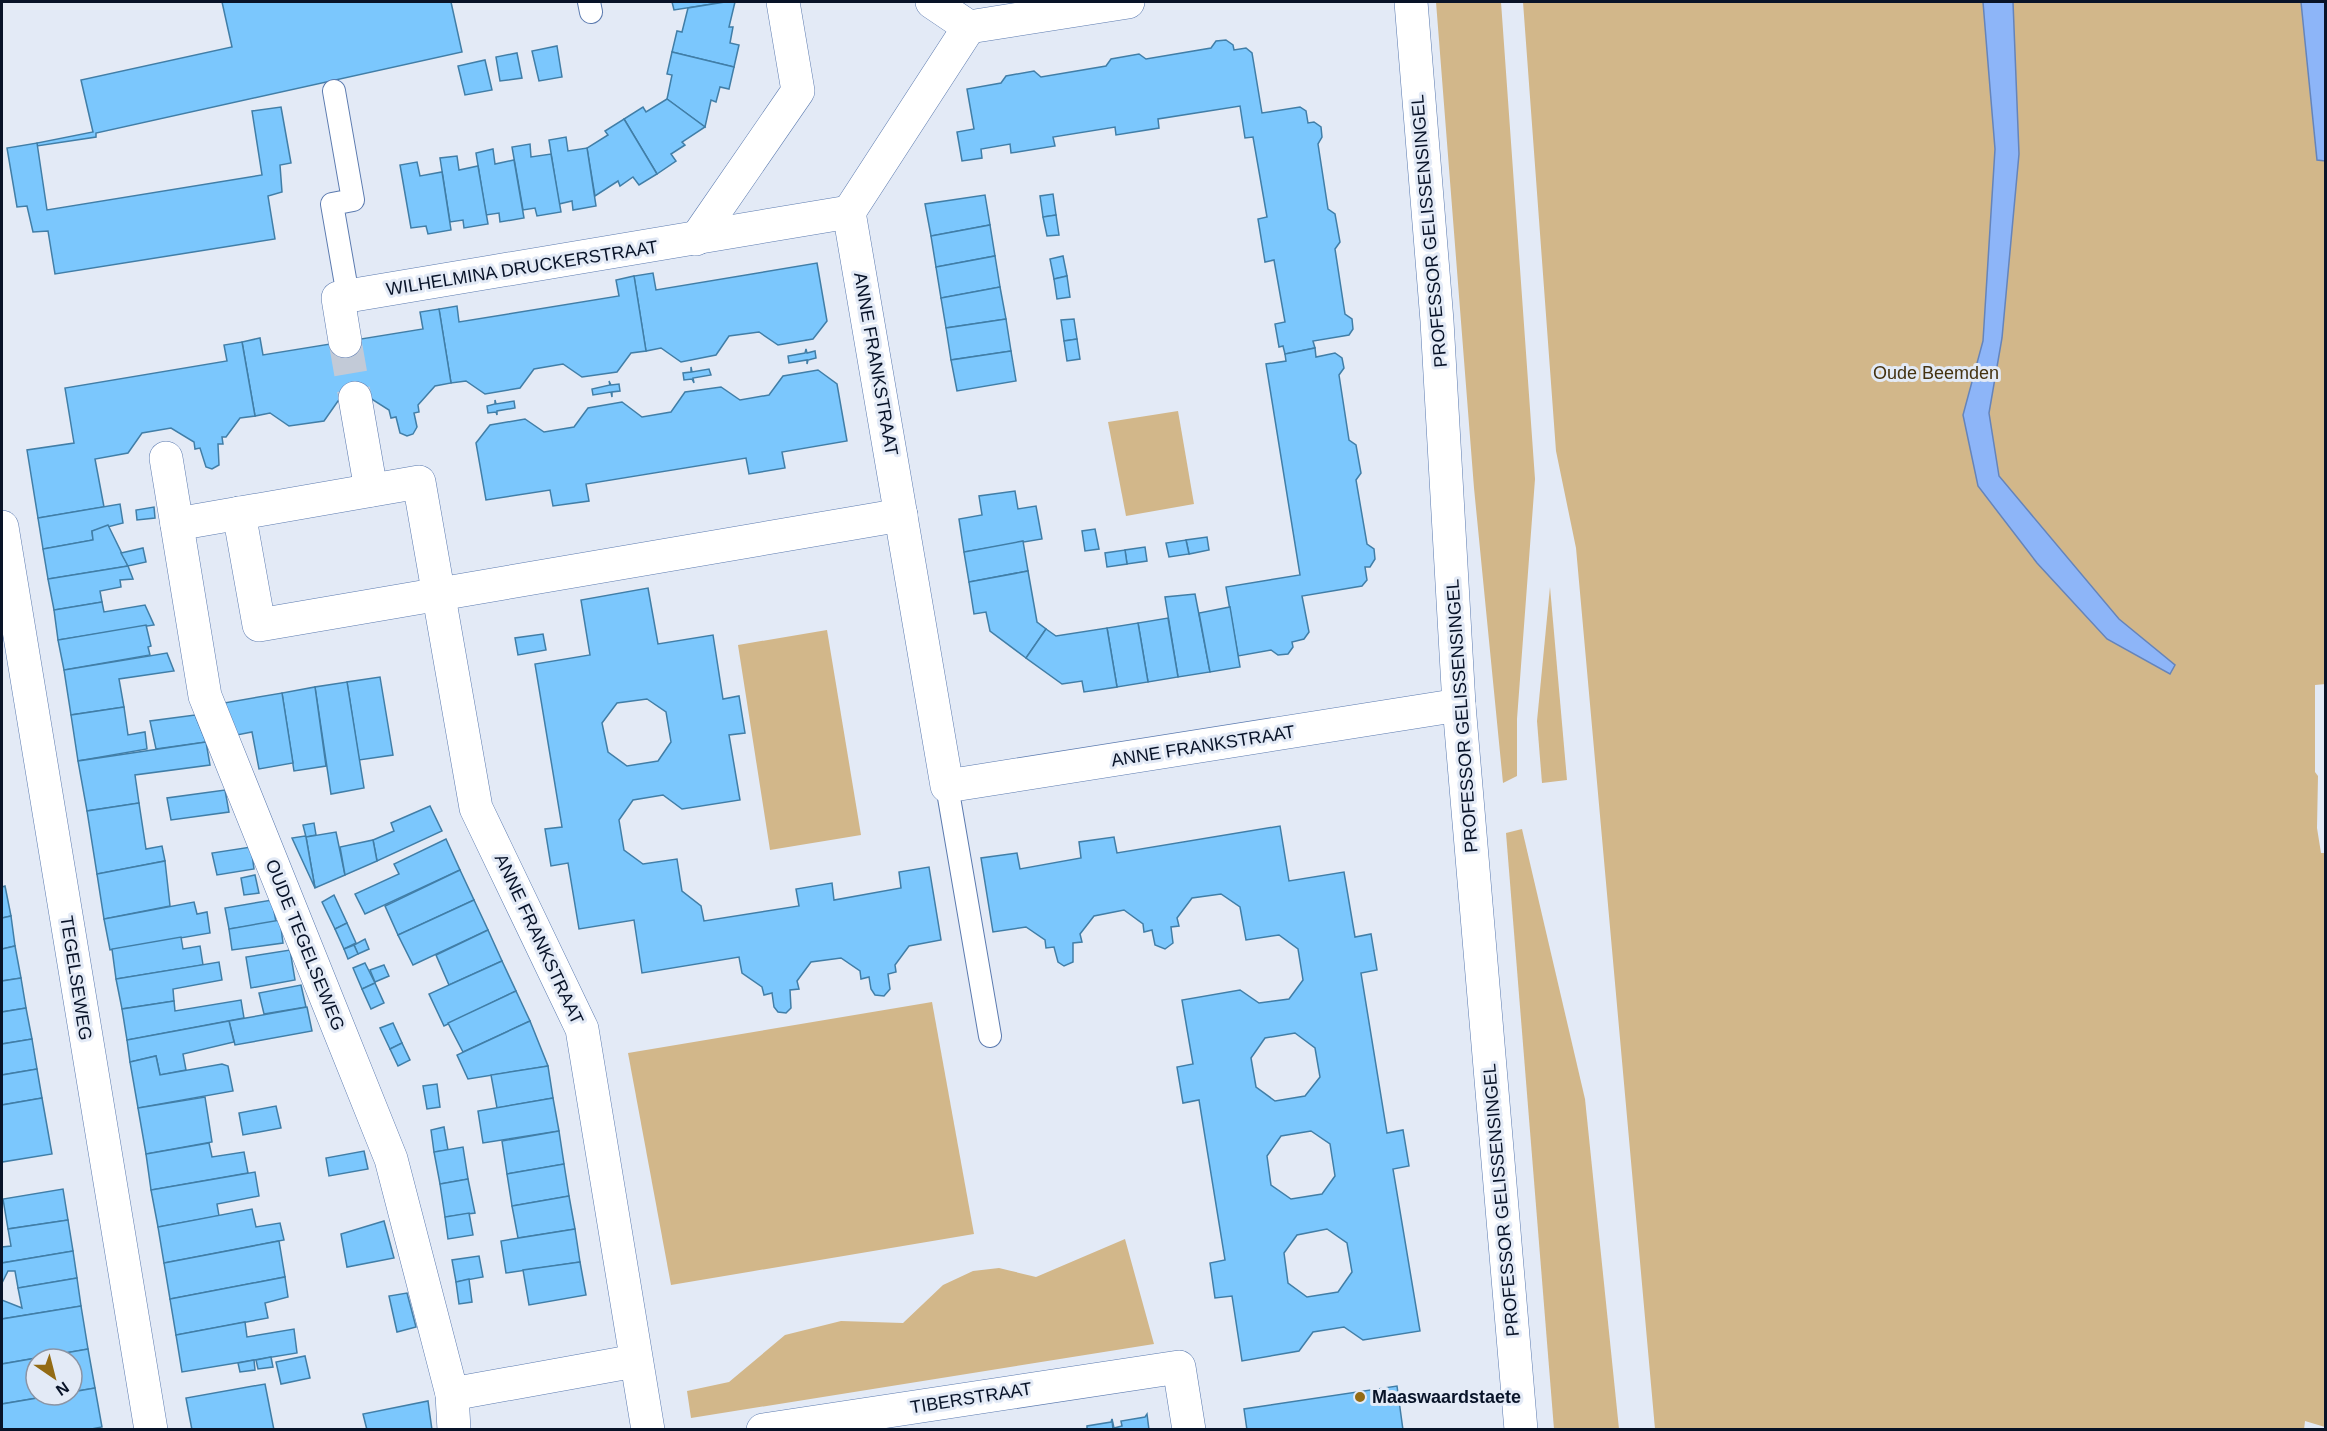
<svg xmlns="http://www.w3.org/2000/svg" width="2327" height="1431" font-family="Helvetica,sans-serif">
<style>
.green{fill:#d2b78a}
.water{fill:#8db5f8;stroke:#6584ba;stroke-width:1.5}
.building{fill:#7bc7fd;stroke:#417ea7;stroke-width:1.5;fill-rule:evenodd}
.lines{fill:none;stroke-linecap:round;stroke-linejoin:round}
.street-tunnel{stroke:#c2cad7;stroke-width:33;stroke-dasharray:33 16;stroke-linecap:butt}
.lane-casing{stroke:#5b7aaf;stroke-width:24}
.street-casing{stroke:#5b7aaf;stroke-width:34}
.secondary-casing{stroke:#5b7aaf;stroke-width:34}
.lane{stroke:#fff;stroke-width:22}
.street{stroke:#fff;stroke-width:33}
.secondary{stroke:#fff;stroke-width:33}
.poi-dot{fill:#936b14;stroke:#e3eaf6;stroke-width:2}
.labels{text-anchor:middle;stroke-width:6;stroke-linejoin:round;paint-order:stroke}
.street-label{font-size:18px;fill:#081328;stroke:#e3eaf6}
.park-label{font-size:18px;fill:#443210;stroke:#e3eaf6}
.poi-label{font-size:18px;font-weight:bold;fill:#081328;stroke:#e3eaf6;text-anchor:start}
</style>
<rect width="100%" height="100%" fill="#e3eaf6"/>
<g class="green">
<path d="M1436,2H1501L1535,479L1517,719V776L1503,783L1474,488Z"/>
<path d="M1523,2H2301L2317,160L2326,161V684L2315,685V772L2318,776L2317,828L2321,853H2326L2325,1427L2305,1421L2304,1430L1655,1429L1576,548L1556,451Z"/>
<path d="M1178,411L1194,504L1126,516L1108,422Z"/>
<path d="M1550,587L1567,780L1542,783L1537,721Z"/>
<path d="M827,630L861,835L770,850L738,645Z"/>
<path d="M1522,829L1585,1099L1619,1429H1554L1506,833Z"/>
<path d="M932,1002L974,1234L671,1285L628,1053Z"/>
<path d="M1125,1239L1154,1344L691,1418L687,1391L729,1382L785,1335L841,1321L903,1323L943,1285L973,1271L999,1268L1036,1277Z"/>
</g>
<g class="water">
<path d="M1983,2H2013L2019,154L2002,338L1989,413L1999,476L2119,619L2175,665L2170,674L2107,639L2037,563L1978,486L1963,415L1983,341L1995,149Z"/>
<path d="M2301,2H2325V161L2317,160Z"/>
</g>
<g class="building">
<path d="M222,2H451L462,52L96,133V137L37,146V143L93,132L81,80L232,47Z"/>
<path d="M672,2H725L674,10Z"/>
<path d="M725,2H735L729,27H733L730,43L739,45L734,67L672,52L677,31L682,32L688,8Z"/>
<path d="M1226,40L1233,45L1234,50L1246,48L1252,53L1262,113L1300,107L1306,111L1308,123L1314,122L1321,127L1322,137L1318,144L1328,209L1335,214L1340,242L1335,249L1345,314L1352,319L1353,329L1349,335L1313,341L1315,348L1285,354L1283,346L1279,347L1275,324L1285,322L1274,260L1265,262L1258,219L1267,217L1253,137L1245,138L1240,106L1158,119L1159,128L1116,135L1115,127L1053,137L1055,146L1011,153L1010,144L981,149L982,158L962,161L957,132L974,129L967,89L1001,83L1006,76L1034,71L1041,77L1106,66L1111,59L1139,54L1146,59L1211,48L1216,41Z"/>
<path d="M557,46L562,77L539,81L532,51Z"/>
<path d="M672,52L734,67L729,89L720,87L716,102L711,100L705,127L667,99L672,75L667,74Z"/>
<path d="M517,53L522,78L500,81L496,57Z"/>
<path d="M485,60L492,90L465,95L458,66Z"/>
<path d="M667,99L705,127L682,142L685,145L671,154L676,161L657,174L624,119L643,107L646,112Z"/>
<path d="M281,107L291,163L280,165L282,192L268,196L275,239L55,274L48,231L33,232L27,206L17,207L7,148L37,143L47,210L262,175L252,111Z"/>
<path d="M624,119L657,174L639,185L633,177L620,186L618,181L595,196L587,148L608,135L605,131Z"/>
<path d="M566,137L568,151L587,148L596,206L573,210L572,201L559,204L549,140Z"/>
<path d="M530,144L531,157L551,154L561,212L537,216L535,208L523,210L512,147Z"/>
<path d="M493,149L495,164L514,160L524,218L500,222L499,213L486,215L476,153Z"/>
<path d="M457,156L459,170L478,166L488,224L464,228L463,220L450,222L440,158Z"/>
<path d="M417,162L420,176L442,172L451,230L428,234L426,226L411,228L400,165Z"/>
<path d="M1053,194L1056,215L1043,217L1040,196Z"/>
<path d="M985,195L990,225L931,236L925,204Z"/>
<path d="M1056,215L1059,235L1047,236L1043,217Z"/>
<path d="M990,225L995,256L936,267L931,236Z"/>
<path d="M995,256L1000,287L941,298L936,267Z"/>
<path d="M1063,256L1067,276L1054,279L1050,259Z"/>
<path d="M817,263L827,321L813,339L778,345L759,332L729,336L716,355L681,362L661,348L646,351L634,276L653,273L656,290Z"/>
<path d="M634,276L646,351L631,353L617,372L582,377L563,364L534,369L520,388L485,394L466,381L451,383L439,309L457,306L459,322L619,296L616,280Z"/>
<path d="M1067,276L1070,297L1057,299L1054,279Z"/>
<path d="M1000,287L1006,319L946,328L941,298Z"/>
<path d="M439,309L451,383L435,386L418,405L419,412L414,413L417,427L413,434L407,436L400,433L396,417L391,418L389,410L367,396L338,401L324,421L289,426L270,413L255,416L242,342L260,338L263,355L423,329L420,312Z"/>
<path d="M1006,319L1011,351L951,360L946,328Z"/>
<path d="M1074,319L1077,339L1064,341L1061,320Z"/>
<path d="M1077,339L1080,359L1067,361L1064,341Z"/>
<path d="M242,342L255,416L240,418L226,437H222L223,444H218L219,465L212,469L206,467L200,448L195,449L194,442L171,428L142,433L128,453L95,459L104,507L38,518L27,450L74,443L65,388L227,361L224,345Z"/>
<path d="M1315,348L1316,357L1335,353L1342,358L1344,368L1339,375L1349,440L1356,445L1361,473L1356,480L1367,544L1374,549L1375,559L1370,567H1365L1367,580L1362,586L1302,596L1309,632L1304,639L1292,642L1293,647L1288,654L1278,655L1271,650L1238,656L1226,587L1300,575L1266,364L1286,361L1285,354Z"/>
<path d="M806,349L807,353L815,351L816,358L808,360L807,364V360L789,363L788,356L805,353Z"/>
<path d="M1011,351L1016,381L957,391L951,360Z"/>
<path d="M691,367L692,372L709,369L711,375L693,378L694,383L692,379L684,380L683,373L691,372Z"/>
<path d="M818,370L837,384L847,441L782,452L785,468L749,474L746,458L586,484L589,501L553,506L550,490L486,500L476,443L490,425L525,419L544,432L574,427L588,408L622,402L642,417L671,412L685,392L721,387L740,400L769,395L783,376Z"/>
<path d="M609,381L611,385L619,384L620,391L612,392V397L611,392L593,395L592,389L610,385Z"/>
<path d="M495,400L496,404L514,401L515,408L497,411V415L496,412L488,413L487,406L495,404Z"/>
<path d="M1015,491L1018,509L1036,506L1042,539L964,552L959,519L982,515L979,496Z"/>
<path d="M120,504L123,523L92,531L93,540L43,549L38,518Z"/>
<path d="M154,507L155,518L137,520L136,510Z"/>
<path d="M108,525L128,566L48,579L43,549L93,540L92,531Z"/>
<path d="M1095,529L1099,549L1085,551L1082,531Z"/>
<path d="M1207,537L1209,550L1189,554L1186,540Z"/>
<path d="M1186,540L1189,554L1169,557L1166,543Z"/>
<path d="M1023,541L1028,571L969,582L964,552Z"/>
<path d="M1145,547L1147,561L1127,564L1125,550Z"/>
<path d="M143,548L146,562L128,566L121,553Z"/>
<path d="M1125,550L1127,564L1107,567L1105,553Z"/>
<path d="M128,566L133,579L120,580L121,587L100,591L102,602L54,610L48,579Z"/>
<path d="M1028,571L1037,622L1046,629L1026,658L990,631L986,612L974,614L969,582Z"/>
<path d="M648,588L658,644L713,635L723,699L739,696L745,733L729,735L740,800L682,809L663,795L633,800L619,820L624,850L643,864L677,859L682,891L701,906L704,921L799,906L796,889L832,883L834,900L901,888L899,872L929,867L941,940L909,946L895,965L896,972L888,974L890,989L884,996L875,995L871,989L869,977L861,979L860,971L841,958L811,962L797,981L799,989L790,990L791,1008L786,1013L778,1012L774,1007L772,993L764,995L762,987L742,973L739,957L642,973L634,920L579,929L568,863L551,866L545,829L562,827L535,664L590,655L581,600ZM647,699L666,712L671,742L658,761L627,766L608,752L602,723L617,703Z"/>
<path d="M1195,594L1210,672L1178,677L1165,597Z"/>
<path d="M102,602L104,612L145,605L154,625L58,640L54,610Z"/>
<path d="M1230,607L1240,667L1210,672L1199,613Z"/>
<path d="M1168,618L1178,677L1148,682L1138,623Z"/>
<path d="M1138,623L1148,682L1117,687L1107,628Z"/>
<path d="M146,625L151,646L148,647L150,655L64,670L58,640Z"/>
<path d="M1107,628L1117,687L1084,692L1082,681L1062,684L1026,658L1046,629L1056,636Z"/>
<path d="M543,634L546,650L518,655L515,638Z"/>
<path d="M167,653L174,671L119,679L124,707L71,715L64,670Z"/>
<path d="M380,677L393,755L359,760L347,682Z"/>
<path d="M347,682L364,788L331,794L315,687Z"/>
<path d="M315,687L326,766L294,771L282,693Z"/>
<path d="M282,693L293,763L259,769L252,732L237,735L224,703Z"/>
<path d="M124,707L128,735L145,732L147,749L78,761L71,715Z"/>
<path d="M195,715L206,742L156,749L150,721Z"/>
<path d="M206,742L210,765L135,775L139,803L87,811L78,761Z"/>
<path d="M225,790L229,812L171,820L167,798Z"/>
<path d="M139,803L146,849L162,846L165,861L97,874L87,811Z"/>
<path d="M430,806L442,831L377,861L373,840L394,831L391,823Z"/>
<path d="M314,823L316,835L306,837L303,825Z"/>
<path d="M1280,826L1289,881L1344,872L1355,937L1371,934L1377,970L1361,973L1387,1133L1403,1130L1409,1166L1393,1169L1420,1331L1363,1340L1344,1327L1313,1332L1299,1351L1242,1361L1232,1296L1215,1298L1210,1263L1225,1260L1199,1100L1183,1103L1177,1067L1193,1064L1182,1000L1240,990L1259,1003L1289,999L1303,980L1298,949L1279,935L1246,940L1240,907L1221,894L1192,898L1177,918L1179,926L1171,927L1173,943L1165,949L1155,945L1152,930L1144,932L1143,924L1124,910L1094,916L1080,934L1082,942L1073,943V962L1064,966L1058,962L1054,947L1046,948L1045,940L1026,927L993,932L981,858L1017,853L1020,869L1081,858L1079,842L1114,837L1117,853ZM1295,1033L1315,1048L1320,1077L1305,1096L1275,1101L1256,1087L1251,1058L1265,1038ZM1311,1131L1330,1144L1335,1176L1322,1194L1291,1199L1271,1185L1267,1156L1281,1136ZM1327,1229L1347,1243L1352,1272L1338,1292L1307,1297L1288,1283L1284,1253L1297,1235Z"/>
<path d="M336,832L345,875L315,888L306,837Z"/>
<path d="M305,836L306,837L315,888L292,838Z"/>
<path d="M446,839L460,870L365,914L355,894L399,874L394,864Z"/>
<path d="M373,840L377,861L345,875L340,847Z"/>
<path d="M251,847L254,869L217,875L212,853Z"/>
<path d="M165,861L170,906L104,919L97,874Z"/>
<path d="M460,870L474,900L398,935L385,906Z"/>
<path d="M255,875L259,893L244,895L241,878Z"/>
<path d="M5,886L11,916L2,918V887Z"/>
<path d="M334,895L347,923L335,929L322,902Z"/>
<path d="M272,900L276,922L229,929L225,908Z"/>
<path d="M474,900L488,930L413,965L398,935Z"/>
<path d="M194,902L197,914L207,912L210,933L110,950L104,919Z"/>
<path d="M11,916L15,946L2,949V918Z"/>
<path d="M280,920L283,943L232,950L229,929Z"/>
<path d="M347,923L356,943L344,949L335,929Z"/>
<path d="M488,930L502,961L449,985L436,955Z"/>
<path d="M181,937L183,949L200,946L203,965L116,979L112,949Z"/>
<path d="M365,939L369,949L358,954L354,945Z"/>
<path d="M354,945L358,954L348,959L344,949Z"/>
<path d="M15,946L21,978L2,981V949Z"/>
<path d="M290,950L295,980L251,988L246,957Z"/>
<path d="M502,961L516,991L444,1026L429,994Z"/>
<path d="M219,962L222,980L173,989L174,1001L122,1009L116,979Z"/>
<path d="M365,963L375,983L362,989L353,968Z"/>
<path d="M384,965L389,976L375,982L370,970Z"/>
<path d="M21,978L26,1008L2,1012V981Z"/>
<path d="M375,983L384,1003L371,1009L362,989Z"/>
<path d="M301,985L306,1007L264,1014L259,993Z"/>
<path d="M516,991L530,1021L463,1052L448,1023Z"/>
<path d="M241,1000L244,1018L127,1040L122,1009L174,1001L175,1011Z"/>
<path d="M307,1007L312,1031L235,1045L229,1021Z"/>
<path d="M26,1008L32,1039L2,1044V1012Z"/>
<path d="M229,1021L234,1042L183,1054L186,1070L160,1075L156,1056L130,1062L127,1040Z"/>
<path d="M530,1021L548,1066L468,1079L457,1055Z"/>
<path d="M393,1023L402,1043L390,1049L380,1028Z"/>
<path d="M32,1039L37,1069L2,1075V1044Z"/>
<path d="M402,1043L410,1060L398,1066L390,1049Z"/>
<path d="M156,1056L160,1075L222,1064L228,1066L233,1091L138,1108L130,1062Z"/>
<path d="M548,1066L553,1098L497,1108L491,1075Z"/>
<path d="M37,1069L42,1098L2,1105V1075Z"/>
<path d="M437,1084L440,1107L427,1109L423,1086Z"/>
<path d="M205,1097L212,1142L146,1154L138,1108Z"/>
<path d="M42,1098L52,1154L2,1162V1105Z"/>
<path d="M553,1098L559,1131L483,1143L478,1111Z"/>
<path d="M276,1106L281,1128L243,1135L239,1113Z"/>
<path d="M444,1127L448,1150L434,1152L431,1130Z"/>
<path d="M559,1131L564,1164L507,1174L502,1141Z"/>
<path d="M209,1143L212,1157L244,1152L248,1173L151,1190L146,1154Z"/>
<path d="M463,1147L468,1179L440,1184L434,1152Z"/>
<path d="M364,1151L368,1169L329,1176L326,1158Z"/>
<path d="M564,1164L569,1196L512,1206L507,1174Z"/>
<path d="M255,1172L259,1196L217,1204L219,1216L158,1227L151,1190Z"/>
<path d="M468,1179L475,1213L445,1217L440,1184Z"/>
<path d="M63,1189L68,1220L8,1229L3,1199Z"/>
<path d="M569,1196L575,1229L518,1238L512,1206Z"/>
<path d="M252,1209L256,1227L280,1223L284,1240L164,1263L158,1227Z"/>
<path d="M469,1213L473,1235L448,1239L445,1217Z"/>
<path d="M68,1220L73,1251L2,1263V1247L11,1246L8,1229Z"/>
<path d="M384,1221L394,1258L347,1267L341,1234Z"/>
<path d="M575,1229L580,1262L506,1273L501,1241Z"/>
<path d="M279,1241L285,1277L170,1299L164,1263Z"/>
<path d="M73,1251L77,1278L18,1288L15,1271H8L2,1283V1263Z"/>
<path d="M479,1256L483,1277L456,1282L452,1260Z"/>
<path d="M580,1262L586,1295L529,1305L523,1270Z"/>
<path d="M285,1277L288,1297L265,1303L268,1318L176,1335L170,1299Z"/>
<path d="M77,1278L81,1306L2,1319V1300L22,1308L18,1288Z"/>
<path d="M469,1279L472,1302L459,1304L456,1282Z"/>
<path d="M407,1293L416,1327L397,1332L389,1296Z"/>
<path d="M81,1306L88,1349L2,1364V1319Z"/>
<path d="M245,1322L247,1337L294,1329L297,1353L182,1372L176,1335Z"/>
<path d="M88,1349L95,1388L72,1392V1359H36V1395H55L2,1404V1364Z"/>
<path d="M305,1356L310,1378L281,1384L276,1362Z"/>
<path d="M271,1357L273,1367L258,1369L256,1360Z"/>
<path d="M254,1360L255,1370L240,1372L238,1363Z"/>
<path d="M265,1384L274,1430H192L186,1398Z"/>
<path d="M1397,1386L1403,1430H1247L1244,1409Z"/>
<path d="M95,1388L102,1427L86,1430H2V1404L55,1395H72V1392Z"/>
<path d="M428,1401L432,1430H367L363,1414Z"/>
<path d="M1147,1414L1149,1430H1113L1112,1419L1114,1428L1122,1426L1121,1421L1145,1417Z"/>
<path d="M1112,1419L1113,1430H1087V1426L1111,1422Z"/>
</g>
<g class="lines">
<path class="street-tunnel" d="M345,341L355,398"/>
<defs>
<g id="lane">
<path d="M589,2L591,12"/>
<path d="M334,91L353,200L332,204L348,296"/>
<path d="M947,786L990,1036"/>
</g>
<g id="street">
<path d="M932,2L969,27L1128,2"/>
<path d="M849,212L947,786L1459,705"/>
<path d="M849,212L969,27"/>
<path d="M696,239L798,91L783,2"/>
<path d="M348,296L849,212"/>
<path d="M338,298L345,341"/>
<path d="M355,398L371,490"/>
<path d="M166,458L205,696L391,1159L452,1394L454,1430"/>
<path d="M239,513L259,625L901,515"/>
<path d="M177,524L419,482L476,808L582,1029L648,1430"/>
<path d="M452,1394L635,1361"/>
<path d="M763,1430L1179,1367L1189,1430"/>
</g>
<g id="secondary">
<path d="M1411,2L1437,321L1459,705L1521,1430"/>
<path d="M2,527L151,1430"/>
</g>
</defs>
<use href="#lane" class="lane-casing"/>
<use href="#street" class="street-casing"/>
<use href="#secondary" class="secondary-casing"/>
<use href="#lane" class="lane"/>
<use href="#street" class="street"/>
<use href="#secondary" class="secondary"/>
</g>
<circle class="poi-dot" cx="1360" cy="1397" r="6"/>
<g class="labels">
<g class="street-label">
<text transform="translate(1429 231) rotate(-95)" y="6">PROFESSOR GELISSENSINGEL</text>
<text transform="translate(522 268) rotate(-9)" y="6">WILHELMINA DRUCKERSTRAAT</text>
<text transform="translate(876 364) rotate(80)" y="6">ANNE FRANKSTRAAT</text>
<text transform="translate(1462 716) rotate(-94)" y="6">PROFESSOR GELISSENSINGEL</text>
<text transform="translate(1203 746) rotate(-9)" y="6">ANNE FRANKSTRAAT</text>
<text transform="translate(539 939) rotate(65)" y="6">ANNE FRANKSTRAAT</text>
<text transform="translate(305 945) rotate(68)" y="6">OUDE TEGELSEWEG</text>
<text transform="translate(76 978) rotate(81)" y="6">TEGELSEWEG</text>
<text transform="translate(1501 1200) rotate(-95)" y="6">PROFESSOR GELISSENSINGEL</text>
<text transform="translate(971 1398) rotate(-9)" y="6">TIBERSTRAAT</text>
</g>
<g class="park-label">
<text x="1936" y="379">Oude Beemden</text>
</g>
<g class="poi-label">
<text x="1372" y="1403">Maaswaardstaete</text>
</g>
</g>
<rect width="2327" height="1431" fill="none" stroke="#081328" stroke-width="6"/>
<g transform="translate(54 1377) rotate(145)"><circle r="28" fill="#e3eaf6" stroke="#8b94a4" stroke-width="1.5"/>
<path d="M0-4.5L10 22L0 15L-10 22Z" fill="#936b14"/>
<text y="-9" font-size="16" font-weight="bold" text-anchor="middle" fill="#081328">N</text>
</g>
</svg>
